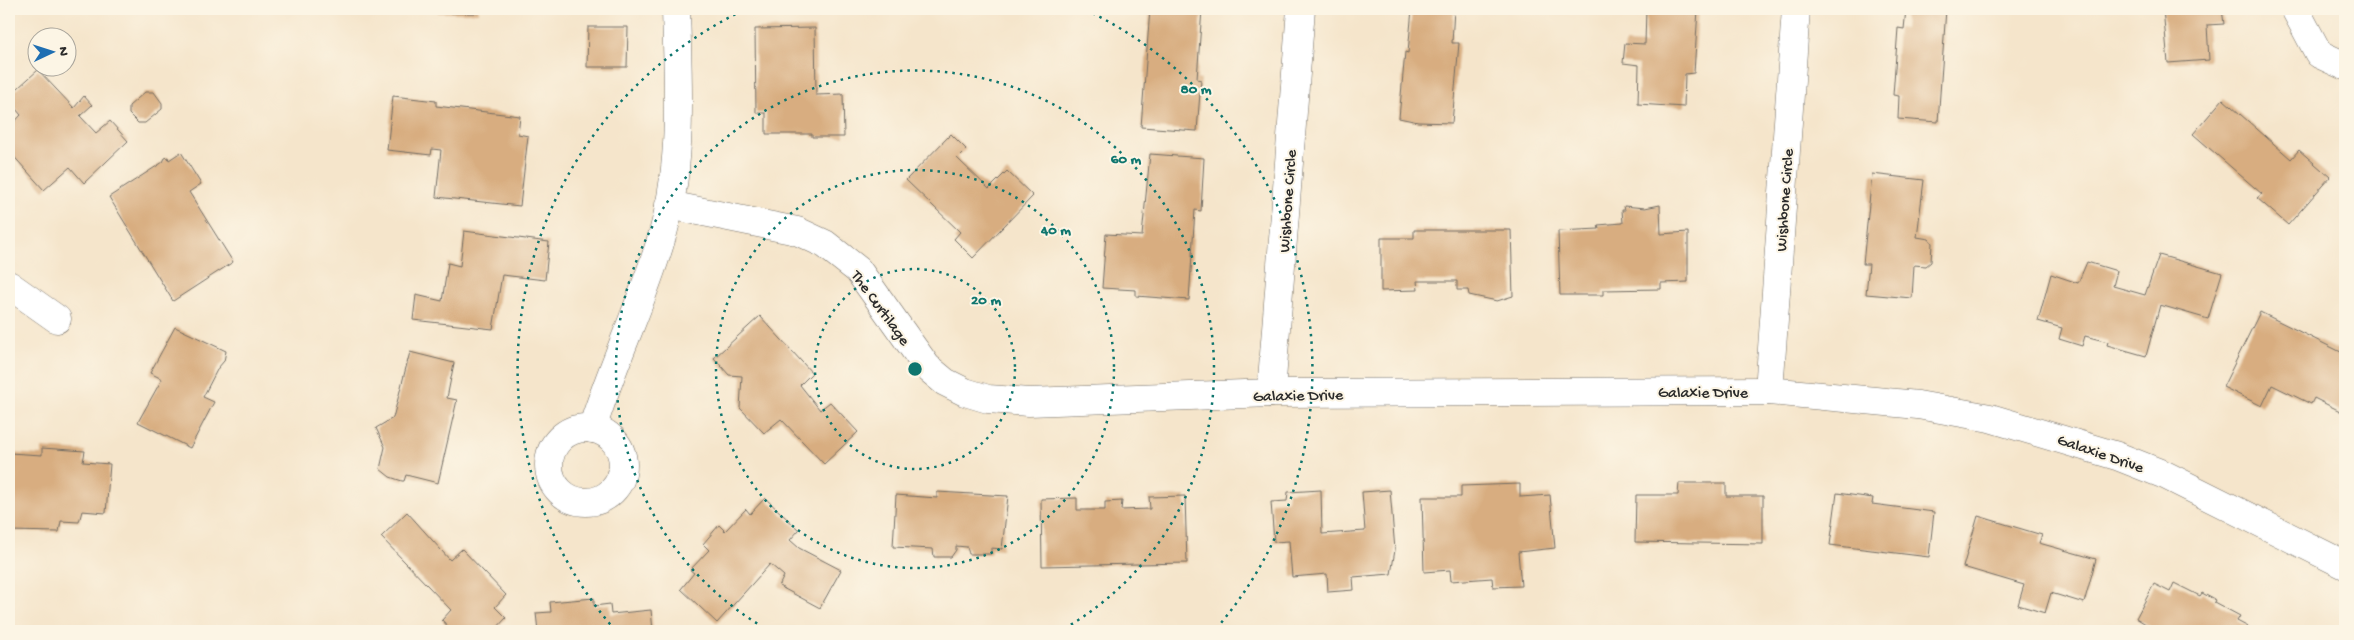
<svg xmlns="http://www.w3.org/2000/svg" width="2354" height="640" font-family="'Gochi Hand',sans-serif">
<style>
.building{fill:#d8ad80}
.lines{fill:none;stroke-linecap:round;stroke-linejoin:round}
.street-casing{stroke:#726c63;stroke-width:29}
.street{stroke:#fff;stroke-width:28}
.ring{fill:none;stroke:#0f766e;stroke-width:2.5;stroke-dasharray:2.5 5}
.labels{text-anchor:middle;stroke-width:4;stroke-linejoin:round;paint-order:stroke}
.street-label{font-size:16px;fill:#2b2b2b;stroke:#fcf5e5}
.centre{fill:#0f766e;stroke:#fcf5e5;stroke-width:2.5}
.ring-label{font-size:15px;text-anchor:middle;font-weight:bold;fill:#0f766e;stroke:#fcf5e5;stroke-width:4;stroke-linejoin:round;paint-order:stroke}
</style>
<rect width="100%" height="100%" fill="#fcf5e5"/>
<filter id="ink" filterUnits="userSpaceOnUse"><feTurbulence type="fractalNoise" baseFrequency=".02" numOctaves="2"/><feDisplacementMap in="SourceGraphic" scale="10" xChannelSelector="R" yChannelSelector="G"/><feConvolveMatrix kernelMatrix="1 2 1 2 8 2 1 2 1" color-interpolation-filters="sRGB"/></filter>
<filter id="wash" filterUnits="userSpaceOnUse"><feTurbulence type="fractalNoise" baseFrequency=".0096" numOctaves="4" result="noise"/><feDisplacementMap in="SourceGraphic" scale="20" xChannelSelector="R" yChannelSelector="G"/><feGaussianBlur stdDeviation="1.12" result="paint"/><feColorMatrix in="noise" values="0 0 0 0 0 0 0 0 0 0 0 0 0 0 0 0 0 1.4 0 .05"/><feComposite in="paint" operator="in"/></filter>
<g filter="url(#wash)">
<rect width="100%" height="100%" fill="#f5e5cb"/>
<g id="blocks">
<g class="building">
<path d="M438,9H478L479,13H438Z"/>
<path d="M1150,9H1202L1197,79L1201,80L1197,131L1141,127Z"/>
<path d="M1412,9H1454L1452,43H1459L1452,123L1418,122L1399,118L1405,52L1408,53Z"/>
<path d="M1646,9H1698L1694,73L1685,74L1684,107L1638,104L1639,65L1623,63L1625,43L1645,44Z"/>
<path d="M1906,9H1946L1938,122L1898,119L1899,96L1893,95L1898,28L1904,29Z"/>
<path d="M2163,9H2222L2224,24L2207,25L2209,60L2168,63Z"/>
<path d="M588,27H628L627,67H587Z"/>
<path d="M815,28L816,95L843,94L844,137H812V134H766V113H756L755,29Z"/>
<path d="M38,70L74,108L84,96L92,105L80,116L96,133L110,121L128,141L84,183L70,167L44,190L9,151V128L21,115L9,101V96Z"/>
<path d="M145,92H154L162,103V109L145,123H138L129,114V106Z"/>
<path d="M393,96L436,101V106L520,116L518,134L528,136L520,206L436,197L441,150L432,149L431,155L387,150Z"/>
<path d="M2223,99L2291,159L2299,150L2330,177L2288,225L2257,198L2262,194L2193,134Z"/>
<path d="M951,134L966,149L957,158L989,189L1007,171L1033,196L973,258L954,239L960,232L906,180Z"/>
<path d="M181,152L201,184L189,192L233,262L173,301L109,197L163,162L165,158L168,157L169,160Z"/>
<path d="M1150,154L1204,158L1201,211L1195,210L1189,300L1136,296V290L1102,288L1106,234L1142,236Z"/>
<path d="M1872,174L1924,180L1917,237L1929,239L1932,243L1931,262L1926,266L1914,265L1912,298L1866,294L1869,264H1863Z"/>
<path d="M1660,205L1661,234L1688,232V282L1661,283V289L1603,290V295H1560L1558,231L1599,229L1598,225L1623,223L1622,210H1625L1624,206L1645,208Z"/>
<path d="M1414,230H1511L1513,296L1497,301L1469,295L1468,290H1457V281H1417L1418,290L1381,291V238H1414Z"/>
<path d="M464,231L549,242L545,280L502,275L493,329L413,320L416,295L442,301L448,263L460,266Z"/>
<path d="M2159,255L2222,273L2208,319L2160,305L2146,356L2107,345L2108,342L2085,336L2082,346L2059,339L2062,328L2038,321L2051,274L2078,283L2087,262L2117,271L2113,286L2145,295Z"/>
<path d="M2260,312L2345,354L2344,413L2314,398L2311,404L2272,385L2262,406L2223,387Z"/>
<path d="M760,316L812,373L800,385L820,410L830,402L858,432L824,464L781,419L764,433L740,408L742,376L729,375L714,358Z"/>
<path d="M175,327L226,351L224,361L218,368L203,397L214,402L190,448L138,422L162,379L150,373Z"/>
<path d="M410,352L454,363L447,398L457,400L438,483L406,475L404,481H402L390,477L380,469L385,447L376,428L393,418Z"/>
<path d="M42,448L85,451L83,462L110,464L106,513L82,511L79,522L61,521L59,532L9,531V453L42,455Z"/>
<path d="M1679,483H1726V496H1763V544L1635,542L1636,495H1678Z"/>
<path d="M1520,484V497L1550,495L1555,548L1518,552L1521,586L1493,587L1492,578L1451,581L1450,570L1424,572L1422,497H1461V486Z"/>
<path d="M1321,490L1322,534L1365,531L1362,492L1390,490L1395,550L1391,574L1353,577L1354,590L1328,592L1327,574L1292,577L1289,541L1274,542L1271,502L1287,501L1288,492Z"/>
<path d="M937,492L1008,496L1002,549L991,548V554H969L967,547L956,546V550L951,557H934L933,549L893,547L896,495L937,498Z"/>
<path d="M1837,493L1873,498L1872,504L1934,512L1929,557L1830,545Z"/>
<path d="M1185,496L1187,563L1042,566L1041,499L1077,498V510H1105V502L1122,501L1121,510L1150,509L1149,497Z"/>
<path d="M765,498L799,530L790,540L799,548L841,570L820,608L779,586L784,576L770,564L717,623L681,589L694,573L690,570L709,550L703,544L719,525L725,531L746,509L750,514Z"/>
<path d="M407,512L450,560L462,549L506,595L495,607L506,618L494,631H452L442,620L451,610L381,537Z"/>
<path d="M1978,516L2042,535L2039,543L2096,559L2084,603L2051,593L2045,613L2018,605L2024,585L1963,567Z"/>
<path d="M2174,583L2200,596L2202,593L2215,600L2214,602L2240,616L2237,621L2256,631H2157L2136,618L2154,584L2170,592Z"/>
<path d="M594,598V606L610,604L611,614L651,610L653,631H538L536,613L551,612L550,602Z"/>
</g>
</g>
</g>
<g filter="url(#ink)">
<use href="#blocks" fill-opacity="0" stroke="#726c63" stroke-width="1"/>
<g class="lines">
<defs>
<g id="street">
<path d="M2295,9L2319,54L2345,66"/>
<path d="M669,205L797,231L825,244L858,270L927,367L945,382L965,392L988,399L1029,402L1271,393L1769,391L1918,405L1990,418L2117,456L2165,475L2345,565"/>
<path d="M9,285L57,319"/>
<path d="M1769,391L1796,9"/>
<path d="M1271,393L1301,9"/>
<circle cx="586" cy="465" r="37"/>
<path d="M592,429C612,365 641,306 660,243C684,168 678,87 676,9"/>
</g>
</defs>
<use href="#street" class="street-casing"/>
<use href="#street" class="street"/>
</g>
</g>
<g class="ring">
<circle cx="915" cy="369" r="100"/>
<circle cx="915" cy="369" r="199"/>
<path d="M770 631A299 299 0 1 1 1060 631"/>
<path d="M615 630A398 398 0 0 1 744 10M1086 10A398 398 0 0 1 1215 630"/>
</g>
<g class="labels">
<g class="street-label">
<text transform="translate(1783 200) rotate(-86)" y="6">Wishbone Circle</text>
<text transform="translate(1286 201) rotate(-86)" y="6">Wishbone Circle</text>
<text transform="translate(882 307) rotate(54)" y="6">The Curtilage</text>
<text x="1703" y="397">Galaxie Drive</text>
<text transform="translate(1298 394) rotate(-1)" y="6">Galaxie Drive</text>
<text transform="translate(2101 452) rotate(19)" y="6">Galaxie Drive</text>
</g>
</g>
<circle cx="915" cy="369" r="8" class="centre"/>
<g class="ring-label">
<text x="1196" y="93">80 m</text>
<text x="1126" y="163">60 m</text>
<text x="1056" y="234">40 m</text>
<text x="986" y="304">20 m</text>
</g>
<rect width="2354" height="640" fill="none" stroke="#fcf5e5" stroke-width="30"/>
<g transform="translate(52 52) rotate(86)"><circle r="24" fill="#fcf5e5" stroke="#a8a49b"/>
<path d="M0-4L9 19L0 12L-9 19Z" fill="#1f6fb2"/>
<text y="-8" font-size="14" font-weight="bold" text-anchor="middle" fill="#2b2b2b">N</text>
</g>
</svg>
